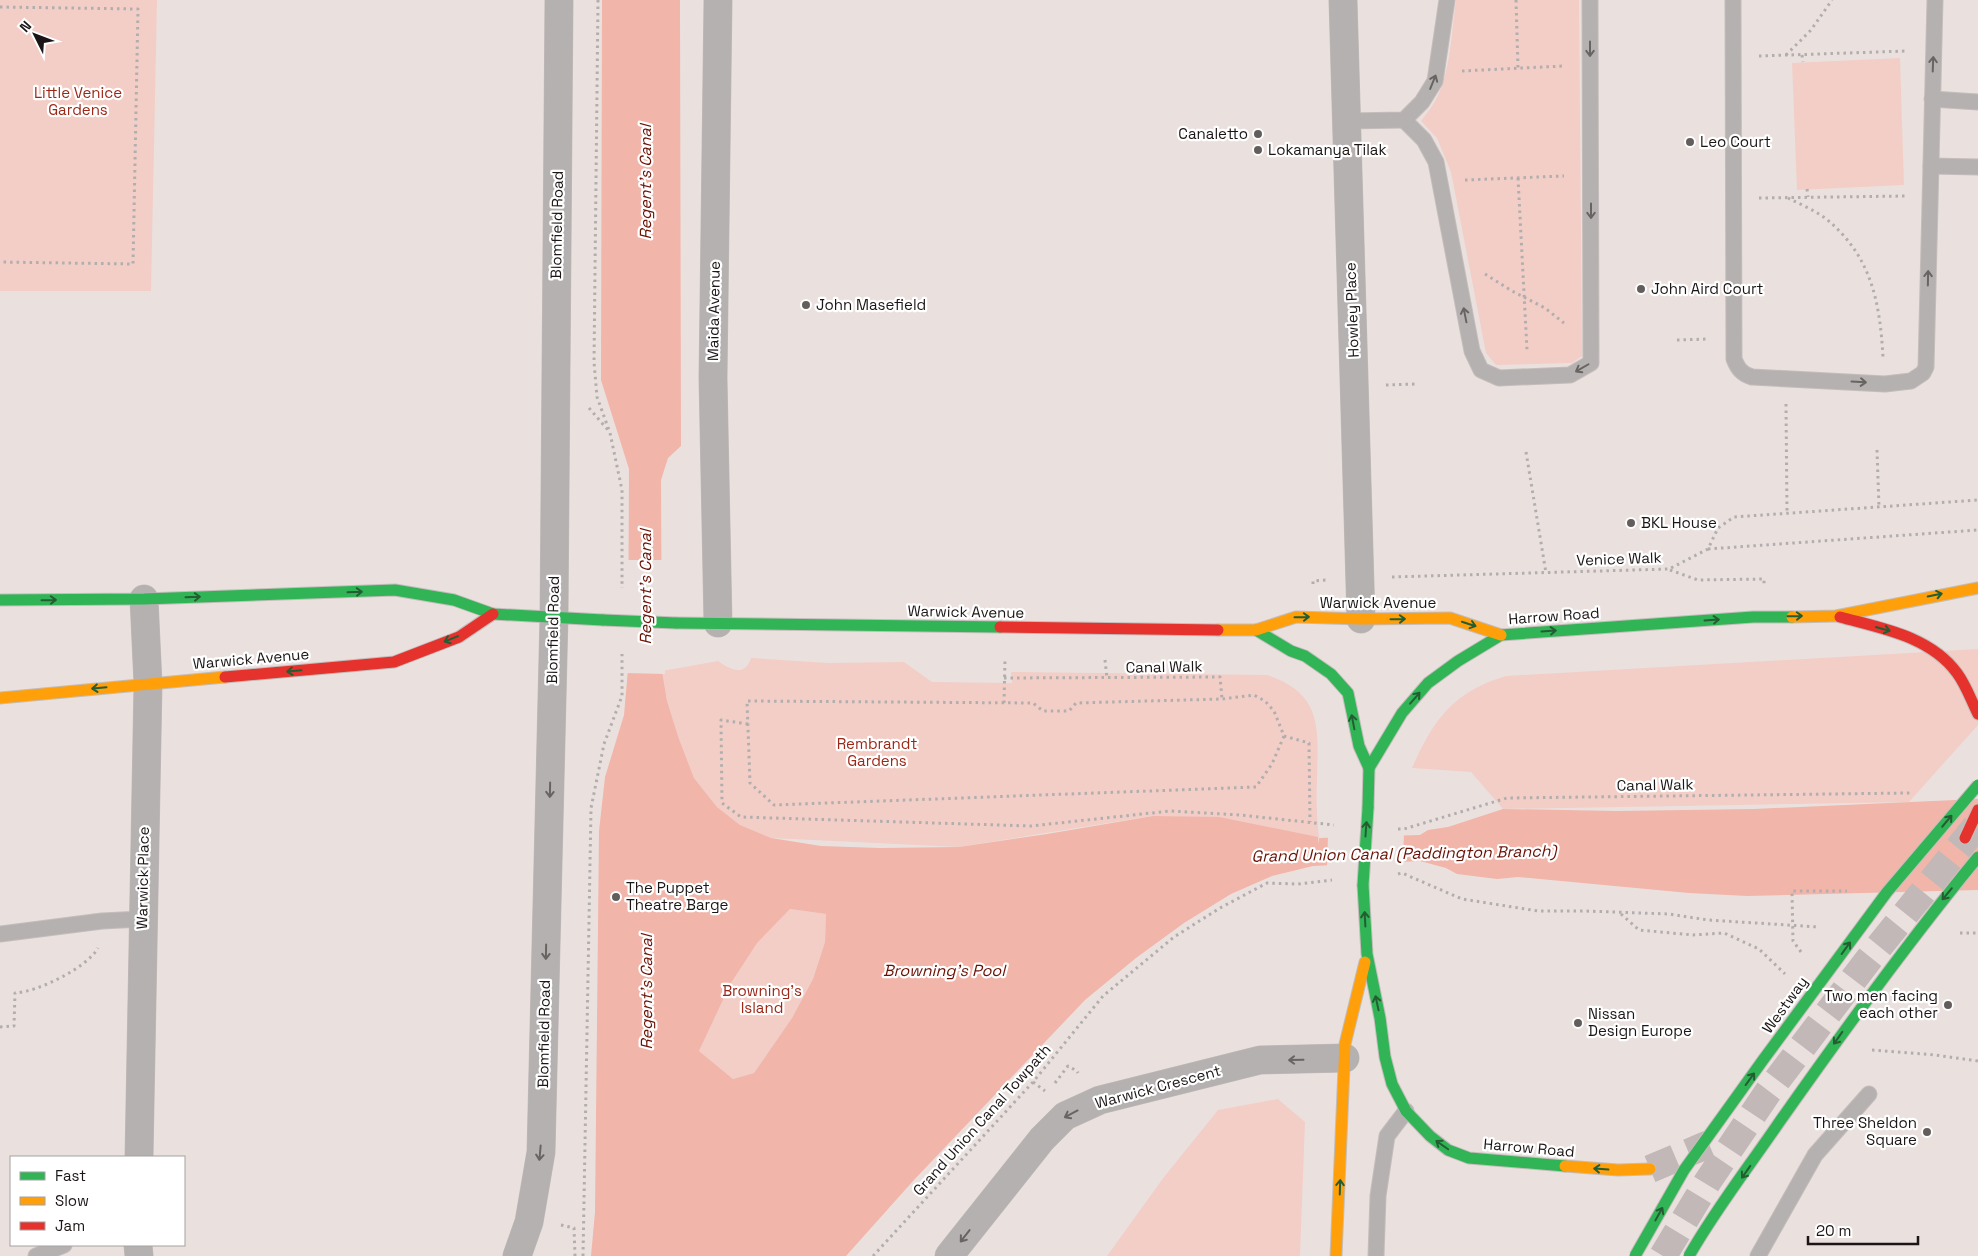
<svg xmlns="http://www.w3.org/2000/svg" width="1978" height="1256" font-family="'Space Grotesk',sans-serif">
<style>
.green{fill:#f2cec7}
.water{fill:#f1b5aa;fill-rule:evenodd}
.pier{fill:#eae1df}
.lines{fill:none;stroke-linecap:round;stroke-linejoin:round}
.primary-tunnel{stroke:#c1b8b7;stroke-width:28;stroke-dasharray:28 14;stroke-linecap:butt}
.lane-casing{stroke:#c4bdbb;stroke-width:17}
.street-casing{stroke:#c4bdbb;stroke-width:29}
.fast-casing{stroke:#c4bdbb;stroke-width:13}
.slow-casing{stroke:#c4bdbb;stroke-width:13}
.jam-casing{stroke:#c4bdbb;stroke-width:13}
.path{stroke:#b2aeae;stroke-width:3;stroke-dasharray:2.5 4;stroke-linecap:butt}
.lane{stroke:#b4b1b0;stroke-width:15}
.street{stroke:#b4b1b0;stroke-width:28}
.fast{stroke:#30b455;stroke-width:11}
.slow{stroke:#ff9f0a;stroke-width:11}
.jam{stroke:#e5322d;stroke-width:11}
.fast-bridge-casing{stroke:#c4bdbb;stroke-width:13;stroke-linecap:butt}
.fast-bridge{stroke:#30b455;stroke-width:11}
.oneway{stroke:#686462}
.oneway2{stroke:#245d32}
.poi-dot{fill:#635d5c;stroke:#fff;stroke-width:2}
.labels{text-anchor:middle;stroke-width:4.5;stroke-linejoin:round;paint-order:stroke}
.park-label{font-size:15px;fill:#9b2717;stroke:#fff}
.poi-label{font-size:15px;fill:#1b1615;stroke:#fff;text-anchor:start}
.street-label{font-size:15px;fill:#1b1615;stroke:#fff}
.water-label{font-size:16px;font-style:italic;fill:#6a1105;stroke:#fff}
</style>
<rect width="100%" height="100%" fill="#eae1df"/>
<g class="green">
<path d="M0,0H157L151,291H0Z"/>
<path d="M1456,0H1579L1582,356L1572,363L1496,365L1486,353L1451,172L1437,138L1421,121C1429,111 1437,100 1441,88C1451,61 1452,29 1456,0Z"/>
<path d="M1900,58L1904,185L1797,190L1792,63Z"/>
<path d="M1978,649V725L1909,802L1503,809L1471,772L1412,768C1433,720 1454,691 1506,676Z"/>
<path d="M751,658L828,663L904,662L932,682L1012,683L1011,672L1267,675C1324,694 1318,730 1317,780C1316,800 1317,818 1319,838L1220,818L1152,816L959,847L771,838L740,825L717,807L694,778L679,739L667,701L662,671L718,661C731,670 745,677 751,658Z"/>
<path d="M790,909L826,914L825,942L813,979L792,1018L754,1073L733,1079L699,1051L731,983L757,942Z"/>
<path d="M1278,1099L1305,1122L1300,1256H1107L1164,1177L1218,1110Z"/>
</g>
<path class="water" d="M602,0H680L681,446L668,458L661,480L662,671L667,701L679,739L694,778L717,807L740,825L771,838L821,846L880,848L959,847L1047,834L1153,816L1219,817L1318,837V844L1319,838L1420,835L1428,830L1448,827L1503,809L1617,811L1754,809L1978,799V890L1747,896L1689,893L1518,877L1497,879L1457,874L1446,868L1420,861L1313,866L1272,876L1231,894L1184,923L1136,958L1085,1000L913,1181L846,1256H591L595,1212L599,831L605,777L624,715L628,669L629,469L601,380ZM790,909L826,914L825,942L813,979L792,1018L754,1073L733,1079L699,1051L731,983L757,943Z"/>
<g class="pier">
<path d="M626,560H664L665,674L625,673Z"/>
<path d="M1404,833L1403,864L1327,868L1328,835Z"/>
</g>
<g class="lines">
<g class="primary-tunnel">
<path d="M1650,1169L1709,1144"/>
<path d="M1663,1256L1708,1181L1768,1092L1869,959L1978,824"/>
</g>
<defs>
<g id="lane">
<path d="M1733,0L1734,359C1738,369 1742,374 1752,377L1885,384L1911,381L1923,373L1926,367L1935,0"/>
<path d="M1932,99L1978,102"/>
<path d="M1404,120L1424,140L1436,162L1472,351L1481,370L1499,378L1570,375L1591,363L1590,0"/>
<path d="M1346,121L1404,120L1422,102L1435,81L1447,0"/>
<path d="M1931,166L1978,167"/>
<path d="M0,934L102,921L142,919"/>
<path d="M36,1256L64,1245"/>
<path d="M1376,1256L1378,1196L1387,1136L1406,1111"/>
<path d="M1758,1256L1815,1155L1869,1094"/>
</g>
<g id="street">
<path d="M718,0L713,378L718,623"/>
<path d="M1343,0L1361,619"/>
<path d="M139,1157L148,684L144,599"/>
<path d="M138,1245L139,1256"/>
<path d="M517,1256L529,1222L541,1152L554,616L559,0"/>
<path d="M949,1256L1042,1139L1065,1116L1100,1100L1260,1060L1345,1058"/>
</g>
<g id="fast">
<path d="M0,600L144,599L395,590L454,600L493,614L603,620"/>
<path d="M676,623L1000,627"/>
<path d="M1256,630L1291,651L1305,656L1331,674L1348,693L1359,746L1369,768"/>
<path d="M1368,808L1369,768L1402,713L1428,683L1458,661L1501,635L1753,617H1792"/>
<path d="M1363,885L1367,954L1380,1018L1385,1057L1392,1084L1406,1111L1430,1136L1448,1150L1469,1158L1565,1166"/>
</g>
<g id="slow">
<path d="M1792,617L1836,616L1978,588"/>
<path d="M1218,630H1256L1296,617L1361,619L1450,618L1501,635"/>
<path d="M0,698L225,677"/>
<path d="M1565,1166L1618,1170L1650,1169"/>
<path d="M1336,1256L1345,1044L1365,962"/>
</g>
<g id="jam">
<path d="M1840,617C1880,628 1930,636 1957,673C1966,685 1971,700 1978,714"/>
<path d="M1000,627L1218,630"/>
<path d="M225,677L394,662L459,637L493,614"/>
<path d="M1965,838L1978,810"/>
</g>
</defs>
<use href="#lane" class="lane-casing"/>
<use href="#street" class="street-casing"/>
<use href="#fast" class="fast-casing"/>
<use href="#slow" class="slow-casing"/>
<use href="#jam" class="jam-casing"/>
<g class="path">
<path d="M598,0L594,362L597,397L610,433L622,490V588"/>
<path d="M1516,0L1518,68"/>
<path d="M0,7L138,9L133,264L0,262"/>
<path d="M1786,55L1811,30L1832,0"/>
<path d="M1802,55L1803,62"/>
<path d="M1759,56L1907,51"/>
<path d="M1462,71L1563,66"/>
<path d="M1518,178L1527,350"/>
<path d="M1465,180L1564,176"/>
<path d="M1807,189L1808,197"/>
<path d="M1759,198L1905,196"/>
<path d="M1788,198C1800,204 1814,210 1825,218C1871,255 1880,301 1883,358"/>
<path d="M1485,274L1512,291L1545,308L1564,323"/>
<path d="M1677,340L1709,339"/>
<path d="M1386,385L1416,384"/>
<path d="M1786,404L1787,513"/>
<path d="M589,408L608,430"/>
<path d="M1877,450L1879,507"/>
<path d="M1526,452L1546,573"/>
<path d="M1708,549L1978,530"/>
<path d="M1670,570L1698,580L1764,579V584"/>
<path d="M1392,577L1669,569L1708,549L1718,528L1734,517L1978,500"/>
<path d="M1313,584V581L1326,580"/>
<path d="M1105,660L1107,679"/>
<path d="M1004,678L1220,677L1222,699"/>
<path d="M1004,703L1005,659"/>
<path d="M748,724L721,720L722,803L741,817L1031,826L1170,811L1240,815L1334,825"/>
<path d="M1284,736L1272,764L1256,787L774,805L750,783L747,701L1033,703L1043,711H1069L1076,703L1222,699L1254,695L1265,701L1274,711L1284,736L1309,743L1310,822"/>
<path d="M1398,829H1404L1507,798L1910,793"/>
<path d="M1398,874L1402,873L1462,899L1538,911H1585L1669,914L1708,920L1819,927"/>
<path d="M1621,914L1639,930L1693,935L1724,933L1759,949L1785,974"/>
<path d="M1960,933H1978"/>
<path d="M1801,952L1793,941L1792,891H1847"/>
<path d="M0,1027L14,1026L15,993C37,992 87,968 98,948"/>
<path d="M1872,1050L1935,1055L1978,1061"/>
<path d="M1033,1082L1045,1091"/>
<path d="M1055,1083L1068,1066L1077,1071L1078,1073"/>
<path d="M561,1225L574,1228L575,1256H576"/>
<path d="M583,1256L591,808L604,744L622,696V654"/>
<path d="M873,1256L1033,1082L1103,996L1174,937L1220,908L1267,883L1298,884L1332,880"/>
</g>
<use href="#lane" class="lane"/>
<use href="#street" class="street"/>
<use href="#fast" class="fast"/>
<use href="#slow" class="slow"/>
<use href="#jam" class="jam"/>
<defs>
<g id="fast-bridge">
<path d="M603,620L676,623"/>
<path d="M1363,885L1368,808"/>
<path d="M1635,1256L1684,1170L1763,1060L1887,892L1978,785"/>
<path d="M1689,1256C1715,1210 1748,1168 1778,1124C1842,1033 1907,943 1978,857"/>
</g>
</defs>
<use href="#fast-bridge" class="fast-bridge-casing"/>
<use href="#fast-bridge" class="fast-bridge"/>
</g>
<defs><path id="oneway-shaft" d="M-6 0H5M1.5-3L5.5 0L1.5 3" fill="none" stroke-width="1.6" stroke-linecap="round" stroke-linejoin="round" transform="scale(1.25)"/></defs>
<g class="oneway">
<use href="#oneway-shaft" transform="translate(1590 49) rotate(90)"/>
<use href="#oneway-shaft" transform="translate(1933 64) rotate(-88)"/>
<use href="#oneway-shaft" transform="translate(1433 82) rotate(-68)"/>
<use href="#oneway-shaft" transform="translate(1591 211) rotate(90)"/>
<use href="#oneway-shaft" transform="translate(1928 278) rotate(-89)"/>
<use href="#oneway-shaft" transform="translate(1465 315) rotate(-101)"/>
<use href="#oneway-shaft" transform="translate(1582 368) rotate(150)"/>
<use href="#oneway-shaft" transform="translate(1859 382) rotate(3)"/>
<use href="#oneway-shaft" transform="translate(550 790) rotate(91)"/>
<use href="#oneway-shaft" transform="translate(546 952) rotate(91)"/>
<use href="#oneway-shaft" transform="translate(1296 1060) rotate(179)"/>
<use href="#oneway-shaft" transform="translate(1071 1114) rotate(152)"/>
<use href="#oneway-shaft" transform="translate(540 1153) rotate(95)"/>
<use href="#oneway-shaft" transform="translate(965 1236) rotate(128)"/>
</g>
<g class="oneway2">
<use href="#oneway-shaft" transform="translate(355 592) rotate(-2)"/>
<use href="#oneway-shaft" transform="translate(1935 595) rotate(-12)"/>
<use href="#oneway-shaft" transform="translate(193 597) rotate(-2)"/>
<use href="#oneway-shaft" transform="translate(49 600) rotate(-1)"/>
<use href="#oneway-shaft" transform="translate(1795 616) rotate(-1)"/>
<use href="#oneway-shaft" transform="translate(1302 617) rotate(-1)"/>
<use href="#oneway-shaft" transform="translate(1398 619) rotate(-1)"/>
<use href="#oneway-shaft" transform="translate(1712 620) rotate(-4)"/>
<use href="#oneway-shaft" transform="translate(1469 624) rotate(18)"/>
<use href="#oneway-shaft" transform="translate(1883 629) rotate(16)"/>
<use href="#oneway-shaft" transform="translate(1549 631) rotate(-4)"/>
<use href="#oneway-shaft" transform="translate(451 639) rotate(158)"/>
<use href="#oneway-shaft" transform="translate(294 671) rotate(175)"/>
<use href="#oneway-shaft" transform="translate(99 688) rotate(175)"/>
<use href="#oneway-shaft" transform="translate(1415 698) rotate(-49)"/>
<use href="#oneway-shaft" transform="translate(1353 722) rotate(-101)"/>
<use href="#oneway-shaft" transform="translate(1947 821) rotate(-50)"/>
<use href="#oneway-shaft" transform="translate(1366 829) rotate(-86)"/>
<use href="#oneway-shaft" transform="translate(1947 894) rotate(130)"/>
<use href="#oneway-shaft" transform="translate(1365 919) rotate(-93)"/>
<use href="#oneway-shaft" transform="translate(1846 948) rotate(-54)"/>
<use href="#oneway-shaft" transform="translate(1377 1003) rotate(-102)"/>
<use href="#oneway-shaft" transform="translate(1838 1038) rotate(125)"/>
<use href="#oneway-shaft" transform="translate(1750 1079) rotate(-54)"/>
<use href="#oneway-shaft" transform="translate(1442 1145) rotate(-145)"/>
<use href="#oneway-shaft" transform="translate(1601 1169) rotate(-176)"/>
<use href="#oneway-shaft" transform="translate(1746 1172) rotate(125)"/>
<use href="#oneway-shaft" transform="translate(1340 1187) rotate(-88)"/>
<use href="#oneway-shaft" transform="translate(1659 1214) rotate(-61)"/>
</g>
<g class="poi-dot">
<circle cx="1258" cy="134" r="5"/>
<circle cx="1690" cy="142" r="5"/>
<circle cx="1258" cy="150" r="5"/>
<circle cx="1641" cy="289" r="5"/>
<circle cx="806" cy="305" r="5"/>
<circle cx="1631" cy="523" r="5"/>
<circle cx="616" cy="897" r="5"/>
<circle cx="1948" cy="1005" r="5"/>
<circle cx="1578" cy="1023" r="5"/>
<circle cx="1927" cy="1132" r="5"/>
</g>
<g class="labels">
<g class="park-label">
<text x="78" y="98">Little Venice<tspan x="78" dy="17">Gardens</tspan></text>
<text x="877" y="749">Rembrandt<tspan x="877" dy="17">Gardens</tspan></text>
<text x="762" y="996">Browning's<tspan x="762" dy="17">Island</tspan></text>
</g>
<g class="poi-label">
<text x="1248" y="139" text-anchor="end">Canaletto</text>
<text x="1700" y="147">Leo Court</text>
<text x="1268" y="155">Lokamanya Tilak</text>
<text x="1651" y="294">John Aird Court</text>
<text x="816" y="310">John Masefield</text>
<text x="1641" y="528">BKL House</text>
<text x="626" y="893">The Puppet<tspan x="626" dy="17">Theatre Barge</tspan></text>
<text x="1938" y="1001" text-anchor="end">Two men facing<tspan x="1938" dy="17">each other</tspan></text>
<text x="1588" y="1019">Nissan<tspan x="1588" dy="17">Design Europe</tspan></text>
<text x="1917" y="1128" text-anchor="end">Three Sheldon<tspan x="1917" dy="17">Square</tspan></text>
</g>
<g class="street-label">
<text transform="translate(557 225) rotate(-89)" y="5">Blomfield Road</text>
<text transform="translate(1352 310) rotate(-92)" y="5">Howley Place</text>
<text transform="translate(714 311) rotate(-89)" y="5">Maida Avenue</text>
<text transform="translate(1619 559) rotate(-2)" y="5">Venice Walk</text>
<text x="1378" y="608">Warwick Avenue</text>
<text transform="translate(966 612) rotate(1)" y="5">Warwick Avenue</text>
<text transform="translate(1554 616) rotate(-4)" y="5">Harrow Road</text>
<text transform="translate(553 630) rotate(-89)" y="5">Blomfield Road</text>
<text transform="translate(251 659) rotate(-5)" y="5">Warwick Avenue</text>
<text transform="translate(1164 667) rotate(-1)" y="5">Canal Walk</text>
<text transform="translate(1655 785) rotate(-1)" y="5">Canal Walk</text>
<text transform="translate(143 878) rotate(-89)" y="5">Warwick Place</text>
<text transform="translate(1785 1005) rotate(-54)" y="5">Westway</text>
<text transform="translate(544 1034) rotate(-89)" y="5">Blomfield Road</text>
<text transform="translate(1158 1087) rotate(-15)" y="5">Warwick Crescent</text>
<text transform="translate(982 1120) rotate(-48)" y="5">Grand Union Canal Towpath</text>
<text transform="translate(1529 1148) rotate(5)" y="5">Harrow Road</text>
</g>
<g class="water-label">
<text transform="translate(645 182) rotate(-90)" y="6">Regent's Canal</text>
<text transform="translate(645 587) rotate(-90)" y="6">Regent's Canal</text>
<text transform="translate(1404 853) rotate(-1)" y="6">Grand Union Canal (Paddington Branch)</text>
<text x="944" y="976">Browning's Pool</text>
<text transform="translate(646 992) rotate(-90)" y="6">Regent's Canal</text>
</g>
</g>
<rect x="10" y="1156" width="175" height="90" fill="#ffffff" stroke="#a4a2a1"/>
<rect x="20" y="1172" width="25" height="8" fill="#30b455" stroke="#a4a2a1"/>
<text x="55" y="1181" font-size="15" fill="#1b1615">Fast</text>
<rect x="20" y="1197" width="25" height="8" fill="#ff9f0a" stroke="#a4a2a1"/>
<text x="55" y="1206" font-size="15" fill="#1b1615">Slow</text>
<rect x="20" y="1222" width="25" height="8" fill="#e5322d" stroke="#a4a2a1"/>
<text x="55" y="1231" font-size="15" fill="#1b1615">Jam</text>
<g transform="translate(35 35) rotate(312)" stroke="#ffffff" stroke-width="4" paint-order="stroke">
<path d="M0-4L9 19L0 12L-9 19Z" fill="#1b1615"/>
<text y="-8" font-size="14" font-weight="bold" text-anchor="middle" fill="#1b1615">N</text>
</g>
<path d="M1808 1236v8h110v-8" fill="none" stroke="#1b1615" stroke-width="2.5"/>
<text x="1816" y="1236" font-size="15" fill="#1b1615" stroke="#ffffff" stroke-width="4" paint-order="stroke">20 m</text>
</svg>
